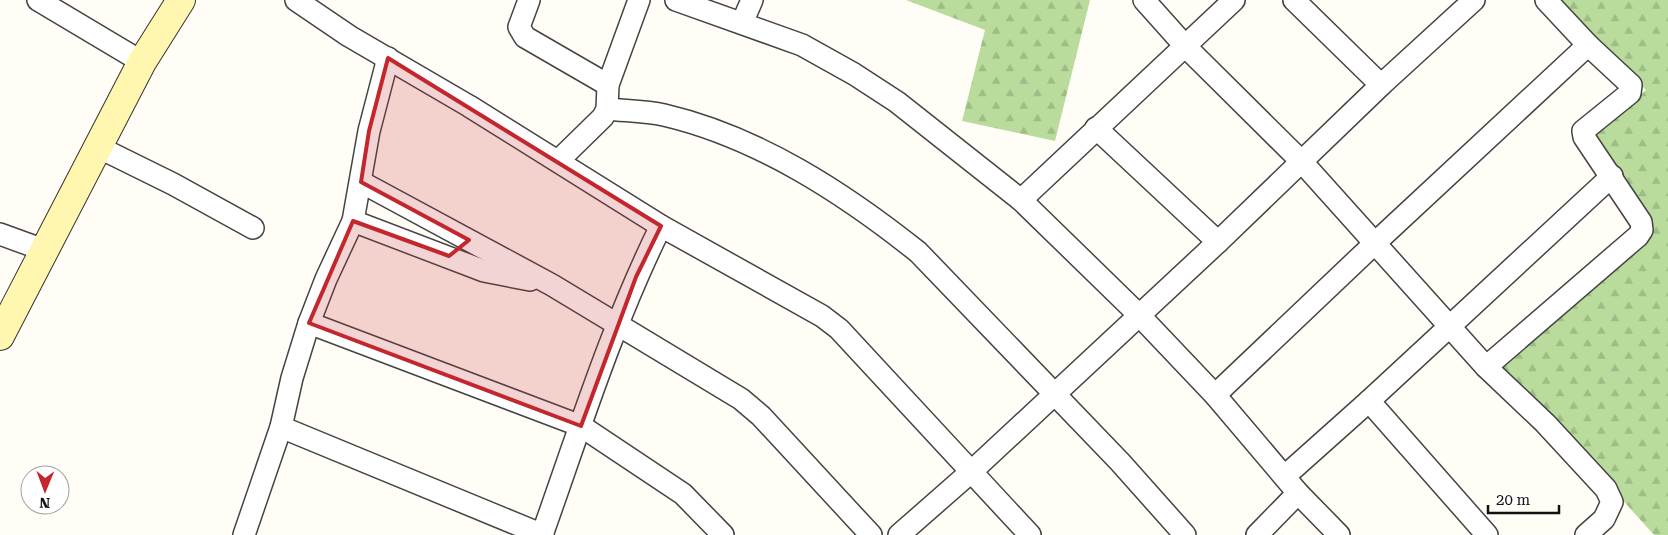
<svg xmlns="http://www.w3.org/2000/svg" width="1668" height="535" font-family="'Roboto Serif',serif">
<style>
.forest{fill:url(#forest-firs)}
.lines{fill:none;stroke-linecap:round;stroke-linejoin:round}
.street-casing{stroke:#444;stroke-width:24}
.secondary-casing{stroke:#333;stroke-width:30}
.street{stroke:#fff;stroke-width:21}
.secondary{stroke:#fff6b0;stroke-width:28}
.marked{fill:#c4262e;fill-opacity:0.2;stroke:#c4262e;stroke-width:4;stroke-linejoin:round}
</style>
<defs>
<pattern id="forest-firs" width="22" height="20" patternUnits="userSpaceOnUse" patternTransform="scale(1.25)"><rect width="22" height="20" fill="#b9dc9c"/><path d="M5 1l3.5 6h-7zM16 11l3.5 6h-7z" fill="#9ebc85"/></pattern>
</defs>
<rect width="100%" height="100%" fill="#fffdf5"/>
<g class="forest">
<path d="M906,0H1090L1055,141L962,121L985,30Z"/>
<path d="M1552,0H1668V535H1654L1500,364L1646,244L1584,146L1646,90Z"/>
</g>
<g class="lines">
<defs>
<g id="street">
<path d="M38,0L142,62"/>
<path d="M296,0L349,36L469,106L661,226L822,316L839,329L1030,535"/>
<path d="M529,0L519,27L525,37L608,85"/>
<path d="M676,0L802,45L854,74L897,102L1021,200L1139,315L1215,395L1298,493L1339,535"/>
<path d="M1144,0L1186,47L1302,162L1486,367L1545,423L1606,489L1612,502L1604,519L1586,535"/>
<path d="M742,23L752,0"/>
<path d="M1381,85L1474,0"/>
<path d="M607,109C626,111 646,111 664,115C758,137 844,193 918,252L1120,462L1185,535"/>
<path d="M1096,128L1218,242"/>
<path d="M98,147L173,184L253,228"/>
<path d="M558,161L603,117L607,109L608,85L639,0"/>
<path d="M361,182L552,285L741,399L761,416L871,535"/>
<path d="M1021,200L1234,0"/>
<path d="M353,221L484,271L530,280"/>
<path d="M0,234L44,250"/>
<path d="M309,323L581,426L683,494L723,535"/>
<path d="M1486,367L1638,236L1642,230L1641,222L1584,137L1583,131L1630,93L1631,85L1588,45L1546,0"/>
<path d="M1215,395L1374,244L1588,45"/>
<path d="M1369,401L1487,535"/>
<path d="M281,427L543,535"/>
<path d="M1285,476L1369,401L1612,176"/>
<path d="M244,535L281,427L292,378L309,323L326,279L353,221L369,131L388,58"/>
<path d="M542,535C579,431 612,325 661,226"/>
<path d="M899,535L972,471L1218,242L1381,85L1294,0"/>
<path d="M1257,535L1298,493"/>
</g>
<path id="secondary" d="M0,336L142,62L181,0"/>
</defs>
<use href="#street" class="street-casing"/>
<use href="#secondary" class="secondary-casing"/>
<use href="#street" class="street"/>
<use href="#secondary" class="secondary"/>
</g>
<path class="marked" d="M388,58L661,226L636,277L581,426L309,323L353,221L449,256L469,240L361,182L369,131Z"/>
<g transform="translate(45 490) rotate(181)"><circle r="24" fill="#ffffff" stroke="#a0a0a0"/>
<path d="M0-4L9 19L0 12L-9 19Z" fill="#c4262e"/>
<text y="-8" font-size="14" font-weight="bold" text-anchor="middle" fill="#111111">N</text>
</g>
<path d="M1488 505v8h71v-8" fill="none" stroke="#111111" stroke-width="2.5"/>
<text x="1496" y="505" font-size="15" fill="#111111" stroke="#ffffff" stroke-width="4" paint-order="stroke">20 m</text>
</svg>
